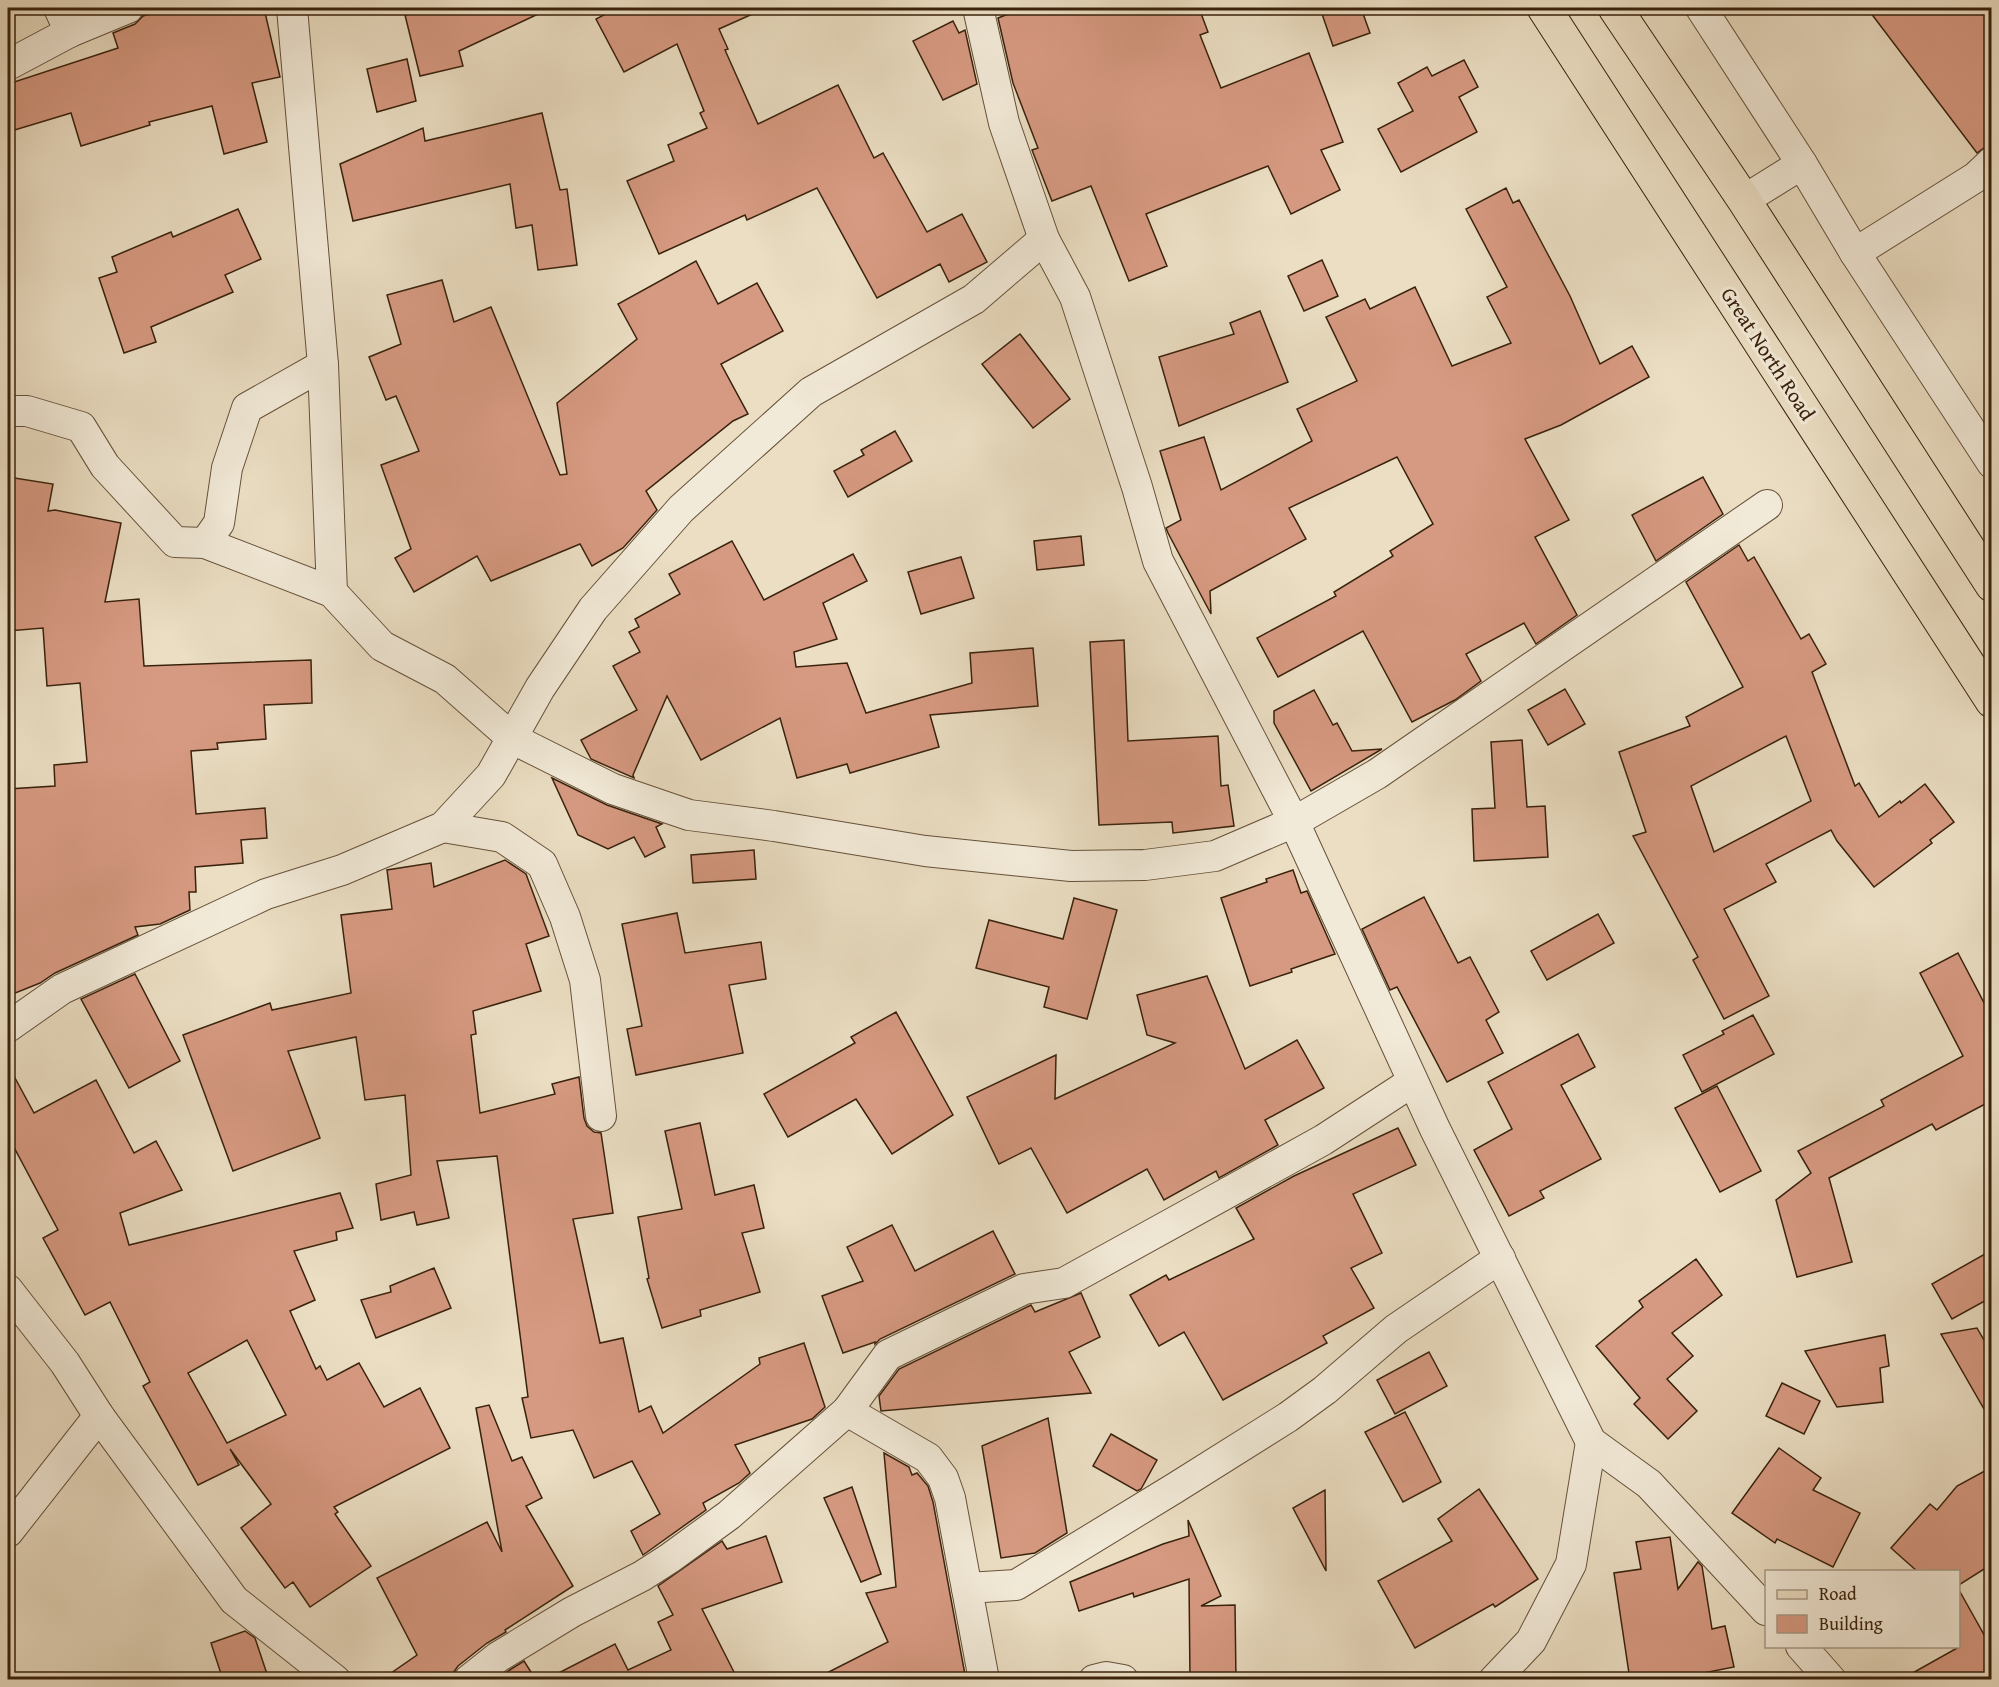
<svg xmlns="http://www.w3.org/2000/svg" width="1999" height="1687" font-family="'Gentium Book Plus',serif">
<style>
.building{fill:#d69981;stroke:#39220c;stroke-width:1.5;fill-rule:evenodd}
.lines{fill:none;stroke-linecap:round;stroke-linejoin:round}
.minor-casing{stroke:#66513a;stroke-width:32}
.primary-casing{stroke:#39220c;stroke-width:35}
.minor{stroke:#f2ead8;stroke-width:30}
.primary{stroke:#ebdec3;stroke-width:33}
.labels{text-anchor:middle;stroke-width:6;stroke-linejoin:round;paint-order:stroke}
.street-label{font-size:21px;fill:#39220c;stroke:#f2ead8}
</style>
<rect width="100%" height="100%" fill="#ebdec3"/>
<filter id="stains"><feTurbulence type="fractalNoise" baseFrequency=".00333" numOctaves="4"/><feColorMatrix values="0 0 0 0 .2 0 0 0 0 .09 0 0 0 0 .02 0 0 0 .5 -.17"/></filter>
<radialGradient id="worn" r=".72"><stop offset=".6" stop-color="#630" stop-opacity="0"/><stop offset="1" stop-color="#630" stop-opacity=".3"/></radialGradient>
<g class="building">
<path d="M169,8H264L280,77L252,83L267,142L224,154L212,106L149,122L150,125L81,146L71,113L8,132V84L118,48L113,33L135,24L143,16Z"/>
<path d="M438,8H551L459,51L463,66L420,76L405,15Z"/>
<path d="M617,8H766L719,29L728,49L725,50L758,124L838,85L874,158L883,153L927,232L962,214L987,262L949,282L940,264L877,298L817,188L747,220L745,215L659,254L627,181L674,161L668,145L707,128L700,113L704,111L677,44L624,72L596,19Z"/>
<path d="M1024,8H1199L1208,32L1200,35L1221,88L1309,53L1343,142L1321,150L1340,190L1291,214L1268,166L1146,214L1167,266L1129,281L1091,186L1052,201L1032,150L1038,148L1013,83L998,18Z"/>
<path d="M1320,8H1361L1370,33L1333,46Z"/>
<path d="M1867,8H1992V145H1988L1977,153Z"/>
<path d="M953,21L959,33L965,30L977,84L943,100L913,41Z"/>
<path d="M407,59L416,101L377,112L367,69Z"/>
<path d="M1464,60L1478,87L1459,97L1477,132L1401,172L1378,129L1413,111L1398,83L1427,67L1432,76Z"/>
<path d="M542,113L560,190L567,189L577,265L538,270L532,225L516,228L510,184L353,221L340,164L423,128L425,141Z"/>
<path d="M1506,188L1513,203L1519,200L1545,249L1570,296L1600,364L1632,346L1649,377L1561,425L1525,439L1569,520L1535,537L1577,615L1536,644L1524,623L1466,654L1481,681L1455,700L1412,722L1363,631L1278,677L1257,638L1336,596L1334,592L1393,556L1390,551L1433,524L1397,457L1289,508L1306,539L1210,591L1211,614L1168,533L1166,528L1181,520L1160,451L1204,437L1221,490L1312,441L1297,409L1357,381L1326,317L1365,299L1370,309L1415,287L1452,366L1511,343L1487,297L1507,287L1466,209Z"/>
<path d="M238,209L261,259L225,275L233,292L151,327L156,342L124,353L99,278L117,272L112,257L171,232L173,237Z"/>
<path d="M1322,260L1338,296L1304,311L1288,276Z"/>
<path d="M696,261L718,304L757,283L783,331L721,364L748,414L733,421L646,491L657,510L623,548L592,566L580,544L491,581L477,556L414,592L395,558L411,549L381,465L419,451L396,396L386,400L369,357L401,344L387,295L442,280L454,322L491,307L560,475L567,474L557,403L637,339L618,304Z"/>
<path d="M1260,311L1288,382L1179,426L1159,357L1234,334L1230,323Z"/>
<path d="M1020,334L1070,399L1033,428L982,364Z"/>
<path d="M895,431L912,461L848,497L834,471L864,455L861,450Z"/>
<path d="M8,477L53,484L48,511L55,510L121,523L105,602L139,599L144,666L311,660L312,703L264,705L266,739L217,743L218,749L191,751L196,814L265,808L267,838L241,840L243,863L195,867L196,892H189L190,910L160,924L135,927L138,935L55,973L40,983L8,996V789L55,786L54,765L87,762L80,683L47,686L43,628L8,631Z"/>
<path d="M1703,477L1723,514L1656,561L1632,515Z"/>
<path d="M1081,536L1084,565L1037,570L1034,541Z"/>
<path d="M732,541L764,600L853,554L867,581L823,603L837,639L794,652L796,667L847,663L866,713L972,683L970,653L1033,648L1038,706L930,715L939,747L850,773L847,764L797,778L780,718L701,760L667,696L633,775L634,778L591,759L581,740L637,710L613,666L640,652L629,632L639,627L635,619L680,594L669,574Z"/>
<path d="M1739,545L1748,561L1754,557L1801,639L1809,634L1826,664L1812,672L1855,786L1859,783L1879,817L1900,801L1901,803L1925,784L1954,822L1930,840L1932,843L1874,887L1837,841L1831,830L1766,864L1776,882L1724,909L1769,996L1724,1019L1693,960L1698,957L1633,836L1646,832L1619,752L1690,726L1686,717L1743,687L1686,582ZM1786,736L1811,801L1714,852L1691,786Z"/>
<path d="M961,557L974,598L921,614L908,572Z"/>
<path d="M1124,640L1128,741L1218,736L1221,786L1228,785L1234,826L1173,833L1172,822L1099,825L1090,642Z"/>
<path d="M1565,689L1585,724L1548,745L1528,710Z"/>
<path d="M1314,690L1333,725L1337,723L1352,751L1382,749L1311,791L1274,723V711Z"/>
<path d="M1522,740L1527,807L1545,806L1548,857L1474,861L1472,809L1495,808L1491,742Z"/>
<path d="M552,778L607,805L662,824L656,827L665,847L645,857L634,837L608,849L578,835Z"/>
<path d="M754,850L756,879L693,883L691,855Z"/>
<path d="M505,860L526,874L549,936L526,944L541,991L473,1011L476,1034L471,1035L480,1113L555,1094L552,1084L579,1077L584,1118L587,1126L594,1132L601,1133L613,1213L573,1219L600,1343L623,1338L639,1412L651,1406L663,1433L760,1364L759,1358L804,1343L825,1407L812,1419L735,1445L750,1473L739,1483L703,1503L706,1510L643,1555L631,1531L660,1514L632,1461L594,1478L573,1430L531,1438L522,1398L528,1397L497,1156L437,1161L449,1218L417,1225L414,1212L381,1220L376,1184L411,1175L405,1095L365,1100L356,1037L288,1051L320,1138L233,1171L183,1035L270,1003L272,1010L351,993L341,915L392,909L387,870L431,863L434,887Z"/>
<path d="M1293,870L1301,893L1307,891L1335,954L1291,969L1292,972L1250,986L1221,898L1267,882L1266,879Z"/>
<path d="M1424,897L1458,963L1470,957L1499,1012L1486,1020L1503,1053L1447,1082L1397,987L1390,990L1362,929Z"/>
<path d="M1074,898L1117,910L1087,1019L1044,1007L1049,987L976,968L989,920L1063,939Z"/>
<path d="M677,913L685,953L761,942L766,979L729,985L743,1053L636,1075L627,1029L642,1026L622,924Z"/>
<path d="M1598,914L1614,943L1547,980L1531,951Z"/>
<path d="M1958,953L1992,1018V1111L1987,1103L1936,1130L1932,1124L1829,1178L1852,1262L1797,1277L1776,1200L1811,1173L1798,1151L1884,1106L1881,1100L1963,1056L1920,973Z"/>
<path d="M135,974L180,1061L129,1088L81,999Z"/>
<path d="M1207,976L1245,1069L1297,1040L1324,1088L1265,1120L1278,1145L1219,1178L1216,1171L1164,1200L1147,1169L1067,1213L1031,1148L999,1164L967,1097L1056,1055L1055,1099L1175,1043L1147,1035L1137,995Z"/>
<path d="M896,1012L953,1115L892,1154L856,1099L788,1137L764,1094L855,1043L851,1037Z"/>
<path d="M1753,1015L1774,1054L1702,1092L1683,1055L1724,1034L1722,1031Z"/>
<path d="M1578,1034L1595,1067L1561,1085L1601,1159L1540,1191L1544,1198L1509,1216L1474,1150L1512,1129L1488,1082Z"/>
<path d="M8,1065L34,1113L96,1080L134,1153L156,1141L182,1190L120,1213L129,1245L340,1193L353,1228L336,1232L337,1240L294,1251L315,1300L290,1311L316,1369L320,1366L327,1380L359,1363L384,1407L420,1388L450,1448L334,1507L338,1512L335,1514L371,1566L310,1607L293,1582L285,1588L241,1528L271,1504L230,1449L239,1465L198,1485L143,1386L150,1382L110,1302L85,1315L43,1238L58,1230L8,1136ZM247,1340L286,1415L227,1443L188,1373Z"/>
<path d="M1717,1086L1761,1171L1720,1192L1675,1108Z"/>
<path d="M700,1123L715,1195L754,1185L764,1228L742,1233L760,1292L700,1310L701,1316L662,1328L647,1279L649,1278L638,1217L682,1209L665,1131Z"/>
<path d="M1398,1128L1416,1165L1353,1194L1382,1253L1351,1268L1374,1308L1323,1336L1327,1343L1223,1400L1184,1332L1159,1346L1130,1295L1166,1275L1169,1280L1254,1239L1236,1208L1294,1176Z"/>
<path d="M892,1225L915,1271L993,1231L1015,1274L880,1339L875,1344V1342L843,1353L822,1296L863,1281L847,1247Z"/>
<path d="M1992,1250V1297L1952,1319L1932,1284Z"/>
<path d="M1696,1259L1722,1295L1672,1333L1693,1356L1667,1379L1697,1411L1668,1439L1634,1404L1640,1398L1596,1346L1643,1307L1639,1301Z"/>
<path d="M434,1268L451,1308L376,1338L361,1300L391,1292L390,1286Z"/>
<path d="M1081,1293L1100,1337L1069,1352L1091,1393L881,1411L879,1396L899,1369L1029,1306L1031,1305L1035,1312Z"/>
<path d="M1977,1328L1992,1354V1423L1941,1334Z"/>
<path d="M1885,1335L1889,1366L1880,1368L1883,1402L1837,1407L1805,1351Z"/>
<path d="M1429,1352L1447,1386L1395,1414L1377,1380Z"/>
<path d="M1782,1383L1820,1401L1804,1434L1766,1416Z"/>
<path d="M489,1405L512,1461L522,1457L542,1498L526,1506L573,1586L505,1630L506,1632L487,1643L458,1666L453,1673L452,1680H381L417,1655L377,1578L487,1522L502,1552L476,1408Z"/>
<path d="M1405,1412L1441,1482L1403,1502L1365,1432Z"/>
<path d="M1048,1418L1067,1533L1035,1553L1001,1558L982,1446Z"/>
<path d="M1111,1434L1157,1460L1141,1489L1137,1491L1093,1466Z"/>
<path d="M1779,1448L1821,1478L1813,1490L1860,1513L1833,1567L1777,1539L1775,1543L1732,1513Z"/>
<path d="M884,1453L909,1467L912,1475L917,1473L928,1486L933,1502L966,1680H813L888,1642L866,1593L896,1587Z"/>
<path d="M1992,1467V1564L1959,1585V1572H1918L1891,1548L1930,1504L1937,1510L1957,1486Z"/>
<path d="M852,1487L881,1574L861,1582L824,1498Z"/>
<path d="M1479,1489L1538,1579L1495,1607L1493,1604L1415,1648L1378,1581L1452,1541L1438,1519Z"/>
<path d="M1325,1490L1326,1571L1293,1508Z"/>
<path d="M1188,1520L1221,1596L1201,1606L1235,1605L1236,1680H1190L1189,1579L1134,1597L1133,1593L1079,1611L1070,1582L1163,1544L1189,1536Z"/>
<path d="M766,1536L782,1582L702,1609L738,1680H545L615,1644L628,1670L671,1650L658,1622L673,1615L658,1586L722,1541L727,1549Z"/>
<path d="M1670,1537L1678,1589L1698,1562L1702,1566L1712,1629L1725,1626L1734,1667L1668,1680H1630L1614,1573L1641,1569L1636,1542Z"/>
<path d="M1959,1590L1992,1649V1680H1900L1959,1647Z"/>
<path d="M245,1631L255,1638L269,1680H223L211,1643Z"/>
<path d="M524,1661L536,1680H497L508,1671Z"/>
</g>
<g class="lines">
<defs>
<g id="minor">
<path d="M59,8L70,32"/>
<path d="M292,8L323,365L332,592"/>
<path d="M978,8L1004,123L1044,239L1075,297L1137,487L1158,561L1294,822L1435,1129L1591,1442L1649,1484L1766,1610"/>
<path d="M1701,8L1802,164L1855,253L1992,463"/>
<path d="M8,65L70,32L128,8"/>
<path d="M1744,200L1802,164"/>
<path d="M1855,253L1976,177L1992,162"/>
<path d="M8,411H27L81,427L105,466L175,542L205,543L332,592L382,646L445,679L513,739L613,789L689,815L774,826L925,851L1071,866L1145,865L1215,856L1294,822L1377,774L1767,505"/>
<path d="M205,543L219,523L227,468L247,408L323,365"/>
<path d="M443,827L502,837L542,864L565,917L585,980L601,1116"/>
<path d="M8,1027L62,989L266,894L342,870L443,827L491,775L540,688L593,609L681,509L811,392L974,299L1044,239"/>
<path d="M8,1290L65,1363L99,1416L234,1600L335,1680"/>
<path d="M847,1411L928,1458L943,1478L950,1498L984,1680"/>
<path d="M8,1532L99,1416"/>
<path d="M967,1588L1016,1585L1175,1488L1288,1417L1325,1390L1396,1329L1500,1258"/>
<path d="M1801,1646L1831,1680"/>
<path d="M469,1680L498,1657L572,1612L642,1576L670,1558L729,1515L847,1411L888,1355L1024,1289L1064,1283L1323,1140L1412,1082"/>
<path d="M1094,1680L1106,1677L1123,1680"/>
<path d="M1494,1680L1531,1641L1571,1564L1591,1442"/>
</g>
<g id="primary">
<path d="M1544,8L1992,701"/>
<path d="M1615,8L1744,200L1992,585"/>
</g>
</defs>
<use href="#minor" class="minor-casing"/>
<use href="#primary" class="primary-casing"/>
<use href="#minor" class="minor"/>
<use href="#primary" class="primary"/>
</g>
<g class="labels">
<g class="street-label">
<text transform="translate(1768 354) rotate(57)" y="7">Great North Road</text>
</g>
</g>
<rect width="1999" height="1687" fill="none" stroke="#ebdec3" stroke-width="30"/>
<rect x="9" y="9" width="1981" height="1669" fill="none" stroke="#39220c" stroke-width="3"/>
<rect x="15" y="15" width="1969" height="1657" fill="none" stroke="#39220c" stroke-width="1.5"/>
<rect x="1765" y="1570" width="195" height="78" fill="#f2ead8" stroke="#a89a86" stroke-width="1.5"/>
<rect x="1777" y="1590" width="30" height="9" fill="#ebdec3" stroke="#a89a86" stroke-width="1.5"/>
<text x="1819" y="1600" font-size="18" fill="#39220c">Road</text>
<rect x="1777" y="1615" width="30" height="18" fill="#d69981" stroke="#a89a86" stroke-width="1.5"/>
<text x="1819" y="1630" font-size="18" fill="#39220c">Building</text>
<rect width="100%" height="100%" filter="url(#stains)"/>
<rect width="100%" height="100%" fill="url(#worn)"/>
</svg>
